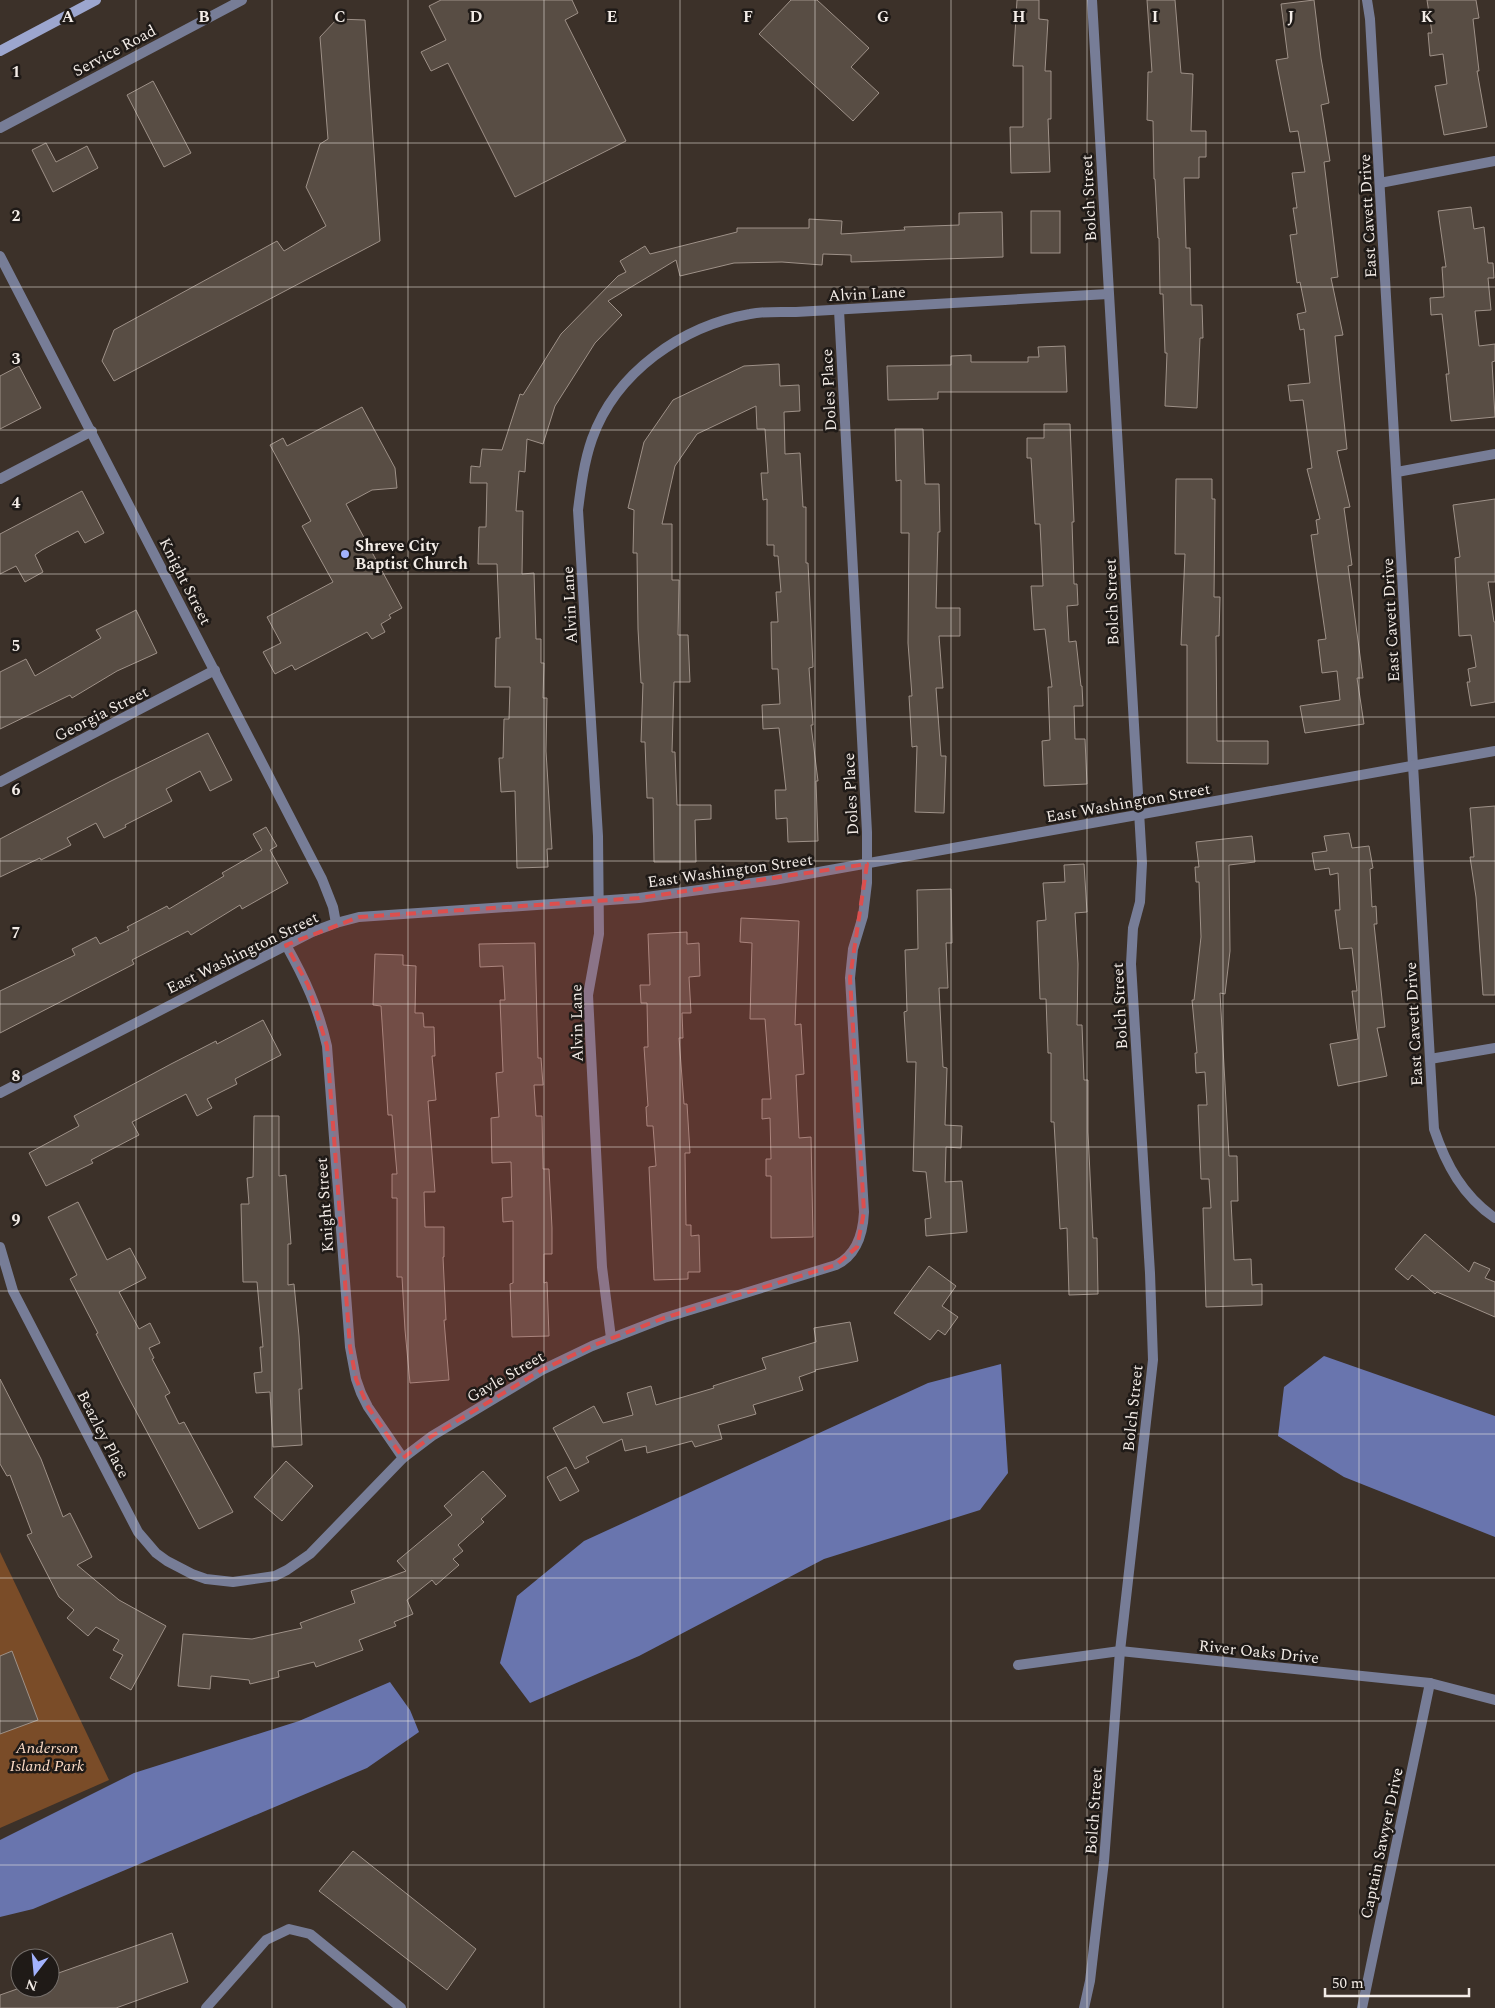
<svg xmlns="http://www.w3.org/2000/svg" width="1495" height="2008" font-family="Spectral,serif">
<style>
.green{fill:#7a4c28}
.water{fill:#6975ae}
.building{fill:#584d44;stroke:#9e9188}
.lines{fill:none;stroke-linecap:round;stroke-linejoin:round}
.minor{stroke:#777d97;stroke-width:10}
.tertiary{stroke:#777d97;stroke-width:10}
.secondary{stroke:#9ca6cf;stroke-width:10}
.marked{fill:#dc4f4e;fill-opacity:0.2;stroke:#dc4f4e;stroke-width:4;stroke-dasharray:10 6;stroke-linejoin:round}
.grid{fill:none;stroke:#f3ece7;stroke-width:1;stroke-opacity:0.55}
.poi-dot{fill:#a2b2fd;stroke:#1f1a17;stroke-width:2}
.labels{text-anchor:middle;stroke-width:5;stroke-linejoin:round;paint-order:stroke}
.street-label{font-size:16px;fill:#f3ece7;stroke:#1f1a17}
.poi-label{font-size:16px;font-weight:bold;fill:#f3ece7;stroke:#1f1a17;text-anchor:start}
.park-label{font-size:16px;font-style:italic;fill:#fddcc6;stroke:#1f1a17}
.grid-label{font-size:16px;text-anchor:middle;font-weight:bold;fill:#f3ece7;stroke:#1f1a17;stroke-width:5;stroke-linejoin:round;paint-order:stroke}
</style>
<rect width="100%" height="100%" fill="#3c3129"/>
<path class="green" d="M0,1552L109,1780L0,1828Z"/>
<g class="water">
<path d="M1324,1356L1495,1416V1537L1344,1477L1278,1436L1284,1387Z"/>
<path d="M1001,1364L1008,1473L980,1510L824,1559L639,1656L530,1703L500,1663L517,1596L584,1541L928,1383Z"/>
<path d="M390,1682L410,1710L419,1732L367,1768L33,1909L0,1917V1840L134,1773L299,1721Z"/>
</g>
<g class="building">
<path d="M441,0H572L578,13L565,20L626,141L515,197L448,63L431,71L421,52L446,40L429,6Z"/>
<path d="M791,0H817L869,48L851,67L879,93L853,121L759,34Z"/>
<path d="M1017,0H1039V19L1048,20L1045,71H1051V119H1048L1050,172L1011,173L1010,127H1023V66H1013Z"/>
<path d="M1147,0H1175L1181,73L1193,74L1191,131H1206V157H1199V178H1184L1186,248H1190L1191,305H1202L1203,338H1200L1197,408L1165,406L1167,353H1165L1163,294H1160L1159,238H1158L1155,179H1154L1153,121L1147,120L1148,72H1152Z"/>
<path d="M1314,0L1321,58L1329,103L1321,105L1330,161L1324,162L1338,277L1331,278L1343,335L1335,336L1347,449L1337,451L1350,507L1344,508L1352,565L1348,566L1363,678H1357L1364,724L1305,733L1300,706L1340,700L1337,671L1322,673L1318,640L1326,639L1311,535L1318,534L1316,520L1320,519L1307,469L1312,468L1303,400L1290,401L1288,385L1310,383L1304,329L1300,330L1297,314L1306,312L1300,282L1297,283L1290,235L1297,234L1293,208H1297L1292,173L1305,172L1298,131L1290,132L1276,60L1288,58L1281,4Z"/>
<path d="M1427,0H1476L1479,18L1473,19L1479,71H1477L1487,127L1444,135L1435,86L1447,84L1443,54L1430,56L1428,33H1432Z"/>
<path d="M337,19L365,20L380,241L114,381L102,361L114,330L277,241L284,251L326,226L306,187L320,144L328,139L320,37Z"/>
<path d="M153,81L191,153L164,167L127,95Z"/>
<path d="M46,143L56,162L87,146L98,168L53,192L32,150Z"/>
<path d="M1471,207L1474,229L1484,227L1488,263H1493L1494,278H1488L1491,310L1475,311L1479,346L1495,344V361L1492,362L1495,417L1451,421L1446,374H1449L1442,314L1431,315L1430,298L1444,297L1442,267H1446L1438,211Z"/>
<rect x="1031" y="211" width="29" height="42"/>
<path d="M1002,212L1003,257L851,262V255L823,254L822,265L782,262L734,263L680,276L676,260L608,301L622,315L595,343L555,406L543,444L527,439L525,472L519,471L516,511H523L522,574L534,573L536,639H541V663H544L543,698H547L546,751L552,849H547L548,867L517,868L515,791L501,792L499,758H503L504,719H509L510,687H495L496,638H500L497,564H478L479,527H486L487,483H470L471,466L480,467L482,449L502,450L520,394L523,395L561,334L618,276L626,272L620,261L645,246L650,254L737,232V228H809V219L842,221L841,234L905,230L904,227L959,225V213Z"/>
<path d="M1065,346L1067,392H938V399L888,400L887,366L951,365V356L971,355V362H1028V357H1039L1038,347Z"/>
<path d="M779,364L780,386L799,385L800,411L784,412L785,454L800,453L803,507H806V563H808L813,667L809,668L813,725H811L818,781H816L818,841L788,842L787,818L776,819L775,790H786L779,728L763,729L762,705L780,704L778,669H772L771,622H778L776,592H781L778,556H774V545H767V499L763,500L761,473H768L765,429H757L756,406L697,434L675,466L662,524H672V580H679L678,635H688L690,682H674L672,752H675L677,805H711V819L695,820L696,862H654L653,798H647L645,742H641L643,683H641L638,629L637,553H633L634,510L628,508L644,442L673,400L744,366Z"/>
<path d="M19,366L41,408L0,429V376Z"/>
<path d="M362,407L395,468L397,488L372,490L346,504L402,608L389,615L391,618L381,624L385,632L372,639L367,632L295,670L292,665L275,674L263,652L281,643L267,617L333,582L302,526L311,521L270,445L283,438L287,446Z"/>
<path d="M1044,424H1070L1074,522H1072L1074,584H1077L1078,605L1067,606L1069,642L1076,641L1081,686H1082L1083,706H1074L1075,739H1085L1087,784L1044,786L1042,741L1050,740L1048,687H1052L1045,629L1034,630L1031,586H1043L1040,524H1035L1031,458H1027V438H1044Z"/>
<path d="M895,429H923L925,484H939L940,532H938L936,608H960V636H939L943,688H936L941,756H946L944,813L915,812L917,746L912,747L909,696H912L908,643L909,533H901V480L896,481Z"/>
<path d="M1176,479H1212V499H1215L1214,597H1220L1219,636H1216L1217,741H1268V764L1187,763V645H1181L1185,554H1175Z"/>
<path d="M82,491L104,533L85,543L78,531L42,550L35,555L43,572L25,582L16,566L0,574V534Z"/>
<path d="M1495,499V582H1488L1494,622H1495V702L1471,706L1467,682H1470L1468,669L1476,667L1471,635L1459,636L1455,558L1460,557L1453,505Z"/>
<path d="M136,610L157,653L117,671L72,698L70,695L0,729V672L26,659L35,676L101,638L96,630Z"/>
<path d="M208,733L232,780L210,791L200,771L166,789L172,801L125,825L126,827L104,838L96,823L67,838L71,845L41,860L40,858L0,877V839L111,781Z"/>
<path d="M1495,806V995H1483L1476,897L1470,857H1474L1470,808Z"/>
<path d="M266,827L277,846L270,850L288,883L242,909L240,905L191,935L188,931L132,960L134,964L0,1033V991L75,955L72,949L96,937L100,944L129,930L127,927L167,906L169,909L224,876L222,873L262,850L253,834Z"/>
<path d="M1349,833L1352,848L1369,846L1373,868L1370,869L1372,907L1376,906L1377,924H1374L1385,1027L1377,1028L1387,1076L1338,1086L1330,1044L1358,1039L1352,991H1357L1352,948L1340,949L1335,910H1340L1338,873L1330,875L1329,868L1315,870L1312,853L1327,851L1324,836Z"/>
<path d="M1252,836L1255,862L1229,865L1230,951L1225,994L1220,993L1229,1156H1237L1238,1201H1231L1234,1260L1251,1259L1252,1285L1262,1284V1305L1206,1307L1203,1208H1211L1209,1179H1201L1198,1105H1207L1205,1072L1196,1073L1195,1053H1197L1192,1000H1194L1201,937L1199,882H1196L1195,867H1199L1196,842Z"/>
<path d="M1084,864L1087,912L1075,913L1078,964L1077,1025H1082L1084,1080H1088V1132L1093,1238H1097L1098,1294L1069,1295L1067,1228L1060,1229L1054,1122H1051V1053H1048L1046,999H1040L1037,921L1046,920L1043,883L1065,882L1064,865Z"/>
<path d="M951,889L952,943H946L948,988H939L943,1067L947,1068L945,1125L962,1126L961,1148L946,1147L945,1182L962,1181L967,1232L926,1236L925,1219L931,1218L926,1172L913,1171L916,1062H907L904,1012L907,1011L905,950L918,949L917,890Z"/>
<path d="M741,918L799,921L795,1025L801,1024L804,1074L796,1075L799,1138L811,1137L813,1237L771,1238V1176H766V1159H771L770,1118L762,1119V1099H771L765,1019H750L752,943L740,942Z"/>
<path d="M687,932V944L699,943L700,976L689,977L691,1013H682L683,1038H679L684,1104H687L690,1153H685L686,1225H691V1236L699,1235L700,1272H688V1279L654,1280L649,1167L656,1166L653,1126H647L646,1107L648,1106L644,1047H648L647,1003H641L640,985H650L648,934Z"/>
<path d="M535,943L538,1058H541L543,1085H534L536,1116H542L543,1169H549L552,1228V1254H544V1283L547,1282L549,1336L512,1337L510,1284L513,1283V1221L503,1222L502,1198L512,1197L511,1162L492,1163L491,1118L499,1117L496,1073L503,1072L500,1000H505L503,966L480,967L479,944Z"/>
<path d="M375,954L403,955V965L416,966L415,1013H423L424,1027H434L435,1056H432L436,1100L428,1101L435,1192H424L425,1227H444V1257H443L446,1320H444L449,1380L410,1383L405,1330L402,1277H397V1198H392V1174H397L392,1115H388L381,1006L373,1005Z"/>
<path d="M263,1020L281,1055L235,1079L237,1084L207,1099L212,1108L197,1116L186,1094L132,1122L139,1135L91,1160L93,1163L46,1186L29,1153L79,1126L74,1116L171,1064L216,1041L217,1044Z"/>
<path d="M254,1116H279V1176L286,1175L291,1244H288V1285L294,1284L299,1336L302,1389H299L302,1445L273,1447L270,1392L256,1393L254,1373L262,1372L260,1347H263L257,1282H243L241,1204H249L247,1178L253,1177Z"/>
<path d="M78,1202L107,1260L130,1248L146,1278L119,1292L139,1329L150,1323L160,1343L149,1348L154,1358L152,1359L170,1393L165,1396L179,1424L184,1422L233,1512L199,1529L122,1385L96,1334L98,1333L70,1279L77,1275L48,1217Z"/>
<path d="M1425,1234L1469,1272L1474,1262L1490,1269L1485,1278L1495,1282V1317L1437,1292L1435,1294L1412,1275L1408,1280L1395,1269Z"/>
<path d="M929,1266L956,1286L942,1306L958,1317L945,1335L938,1330L930,1340L894,1313Z"/>
<path d="M850,1322L858,1361L815,1370L816,1371L799,1377L803,1390L753,1405L756,1414L718,1425L722,1439L695,1447L692,1441L647,1453L646,1446L625,1451L622,1439L586,1457L589,1462L575,1469L553,1428L594,1406L603,1423L633,1415L627,1393L651,1386L656,1405L714,1388L713,1386L766,1369L762,1358L816,1342L814,1328Z"/>
<path d="M0,1379L41,1459L63,1517L70,1513L92,1557L77,1565L119,1600L166,1626L131,1690L110,1678L123,1655L113,1650L119,1640L96,1627L88,1636L67,1618L74,1610L59,1597L27,1535L32,1533L10,1475L7,1476L0,1464Z"/>
<path d="M286,1461L313,1486L282,1521L254,1497Z"/>
<path d="M566,1467L579,1491L560,1501L547,1477Z"/>
<path d="M483,1471L506,1496L481,1519L484,1522L458,1545L463,1551L453,1559L459,1565L436,1585L432,1580L407,1600L413,1614L394,1622L396,1626L359,1640L363,1650L316,1667L314,1662L278,1671L279,1677L250,1684L249,1680L211,1676L210,1689L178,1686L183,1634L252,1639L302,1628L300,1623L355,1603L351,1591L406,1571L397,1561L452,1515L444,1506Z"/>
<path d="M12,1651L38,1720L0,1734V1656Z"/>
<path d="M353,1851L476,1949L447,1990L319,1891Z"/>
<path d="M172,1933L188,1982L116,2008H0V1995L20,1988H50V1976Z"/>
</g>
<g class="lines">
<g class="minor">
<path d="M1367,0L1370,19L1434,1129C1446,1165 1463,1196 1495,1218"/>
<path d="M0,128L242,0"/>
<path d="M1380,183L1495,161"/>
<path d="M1397,472L1495,454"/>
<path d="M0,479L92,431"/>
<path d="M0,782L215,670"/>
<path d="M286,945C305,979 318,1007 327,1046L350,1347L356,1379L361,1393L368,1407L403,1458"/>
<path d="M1430,1059L1495,1048"/>
<path d="M0,1247L13,1291L138,1532L156,1553L167,1561L192,1574L206,1579L233,1582L275,1576L287,1570L310,1554L403,1458L432,1436L542,1370L592,1346L664,1318L836,1265C857,1255 863,1234 864,1212L850,978L853,949L863,916L867,883V832L839,310"/>
<path d="M611,1338L602,1267L588,995L599,934L598,836L578,510C581,486 584,462 592,439C616,372 682,326 750,314C765,311 781,312 796,312L1108,294"/>
<path d="M1018,1665L1120,1651L1430,1683L1495,1700"/>
<path d="M206,2008L266,1940L289,1929L310,1934L401,2008"/>
<path d="M1084,2008L1090,1981L1104,1861L1120,1651L1153,1360L1150,1273L1131,964L1133,928L1140,902L1142,863L1092,0"/>
<path d="M1362,2008L1430,1683"/>
</g>
<g class="tertiary">
<path d="M0,256L322,879L333,907L336,923"/>
<path d="M0,1093L312,932L336,923L359,917L639,898L774,880L1495,751"/>
</g>
<path class="secondary" d="M0,51L96,0"/>
</g>
<path class="marked" d="M867,864L850,978L864,1212L857,1247L836,1265L664,1318L592,1346L542,1370L432,1436L403,1458L368,1407L356,1379L350,1347L327,1046L308,985L286,945L359,917L639,898Z"/>
<path class="grid" d="M136,0V2008M272,0V2008M408,0V2008M544,0V2008M680,0V2008M815,0V2008M951,0V2008M1087,0V2008M1223,0V2008M1359,0V2008M0,143H1495M0,287H1495M0,430H1495M0,574H1495M0,717H1495M0,861H1495M0,1004H1495M0,1147H1495M0,1291H1495M0,1434H1495M0,1578H1495M0,1721H1495M0,1865H1495"/>
<circle class="poi-dot" cx="345" cy="554" r="5"/>
<g class="labels">
<g class="street-label">
<text transform="translate(114 50) rotate(-28)" y="6">Service Road</text>
<text transform="translate(1088 198) rotate(-93)" y="6">Bolch Street</text>
<text transform="translate(1367 216) rotate(-93)" y="6">East Cavett Drive</text>
<text transform="translate(867 293) rotate(-3)" y="6">Alvin Lane</text>
<text transform="translate(828 390) rotate(-93)" y="6">Doles Place</text>
<text transform="translate(186 581) rotate(63)" y="6">Knight Street</text>
<text transform="translate(1111 602) rotate(-92)" y="6">Bolch Street</text>
<text transform="translate(569 605) rotate(-93)" y="6">Alvin Lane</text>
<text transform="translate(1390 620) rotate(-93)" y="6">East Cavett Drive</text>
<text transform="translate(101 713) rotate(-27)" y="6">Georgia Street</text>
<text transform="translate(850 794) rotate(-93)" y="6">Doles Place</text>
<text transform="translate(1128 802) rotate(-10)" y="6">East Washington Street</text>
<text transform="translate(730 870) rotate(-8)" y="6">East Washington Street</text>
<text transform="translate(242 952) rotate(-26)" y="6">East Washington Street</text>
<text transform="translate(1119 1006) rotate(-93)" y="6">Bolch Street</text>
<text transform="translate(576 1023) rotate(-91)" y="6">Alvin Lane</text>
<text transform="translate(1413 1024) rotate(-93)" y="6">East Cavett Drive</text>
<text transform="translate(324 1205) rotate(-94)" y="6">Knight Street</text>
<text transform="translate(505 1376) rotate(-30)" y="6">Gayle Street</text>
<text transform="translate(1132 1408) rotate(-84)" y="6">Bolch Street</text>
<text transform="translate(104 1434) rotate(63)" y="6">Beazley Place</text>
<text transform="translate(1259 1651) rotate(6)" y="6">River Oaks Drive</text>
<text transform="translate(1093 1811) rotate(-86)" y="6">Bolch Street</text>
<text transform="translate(1381 1843) rotate(-78)" y="6">Captain Sawyer Drive</text>
</g>
<g class="poi-label">
<text x="355" y="551">Shreve City<tspan x="355" dy="18">Baptist Church</tspan></text>
</g>
<g class="park-label">
<text x="47" y="1753">Anderson<tspan x="47" dy="18">Island Park</tspan></text>
</g>
</g>
<g class="grid-label">
<text x="68" y="22">A</text>
<text x="204" y="22">B</text>
<text x="340" y="22">C</text>
<text x="476" y="22">D</text>
<text x="612" y="22">E</text>
<text x="748" y="22">F</text>
<text x="883" y="22">G</text>
<text x="1019" y="22">H</text>
<text x="1155" y="22">I</text>
<text x="1291" y="22">J</text>
<text x="1427" y="22">K</text>
<text x="16" y="77">1</text>
<text x="16" y="221">2</text>
<text x="16" y="364">3</text>
<text x="16" y="508">4</text>
<text x="16" y="651">5</text>
<text x="16" y="795">6</text>
<text x="16" y="938">7</text>
<text x="16" y="1081">8</text>
<text x="16" y="1225">9</text>
</g>
<g transform="translate(35 1973) rotate(196)"><circle r="24" fill="#1f1a17" stroke="#746e6a"/>
<path d="M0-4L9 19L0 12L-9 19Z" fill="#a2b2fd"/>
<text y="-8" font-size="14" font-weight="bold" text-anchor="middle" fill="#f3ece7">N</text>
</g>
<path d="M1325 1988v8h144v-8" fill="none" stroke="#f3ece7" stroke-width="2.5"/>
<text x="1332" y="1988" font-size="15" fill="#f3ece7" stroke="#1f1a17" stroke-width="4" paint-order="stroke">50 m</text>
</svg>
